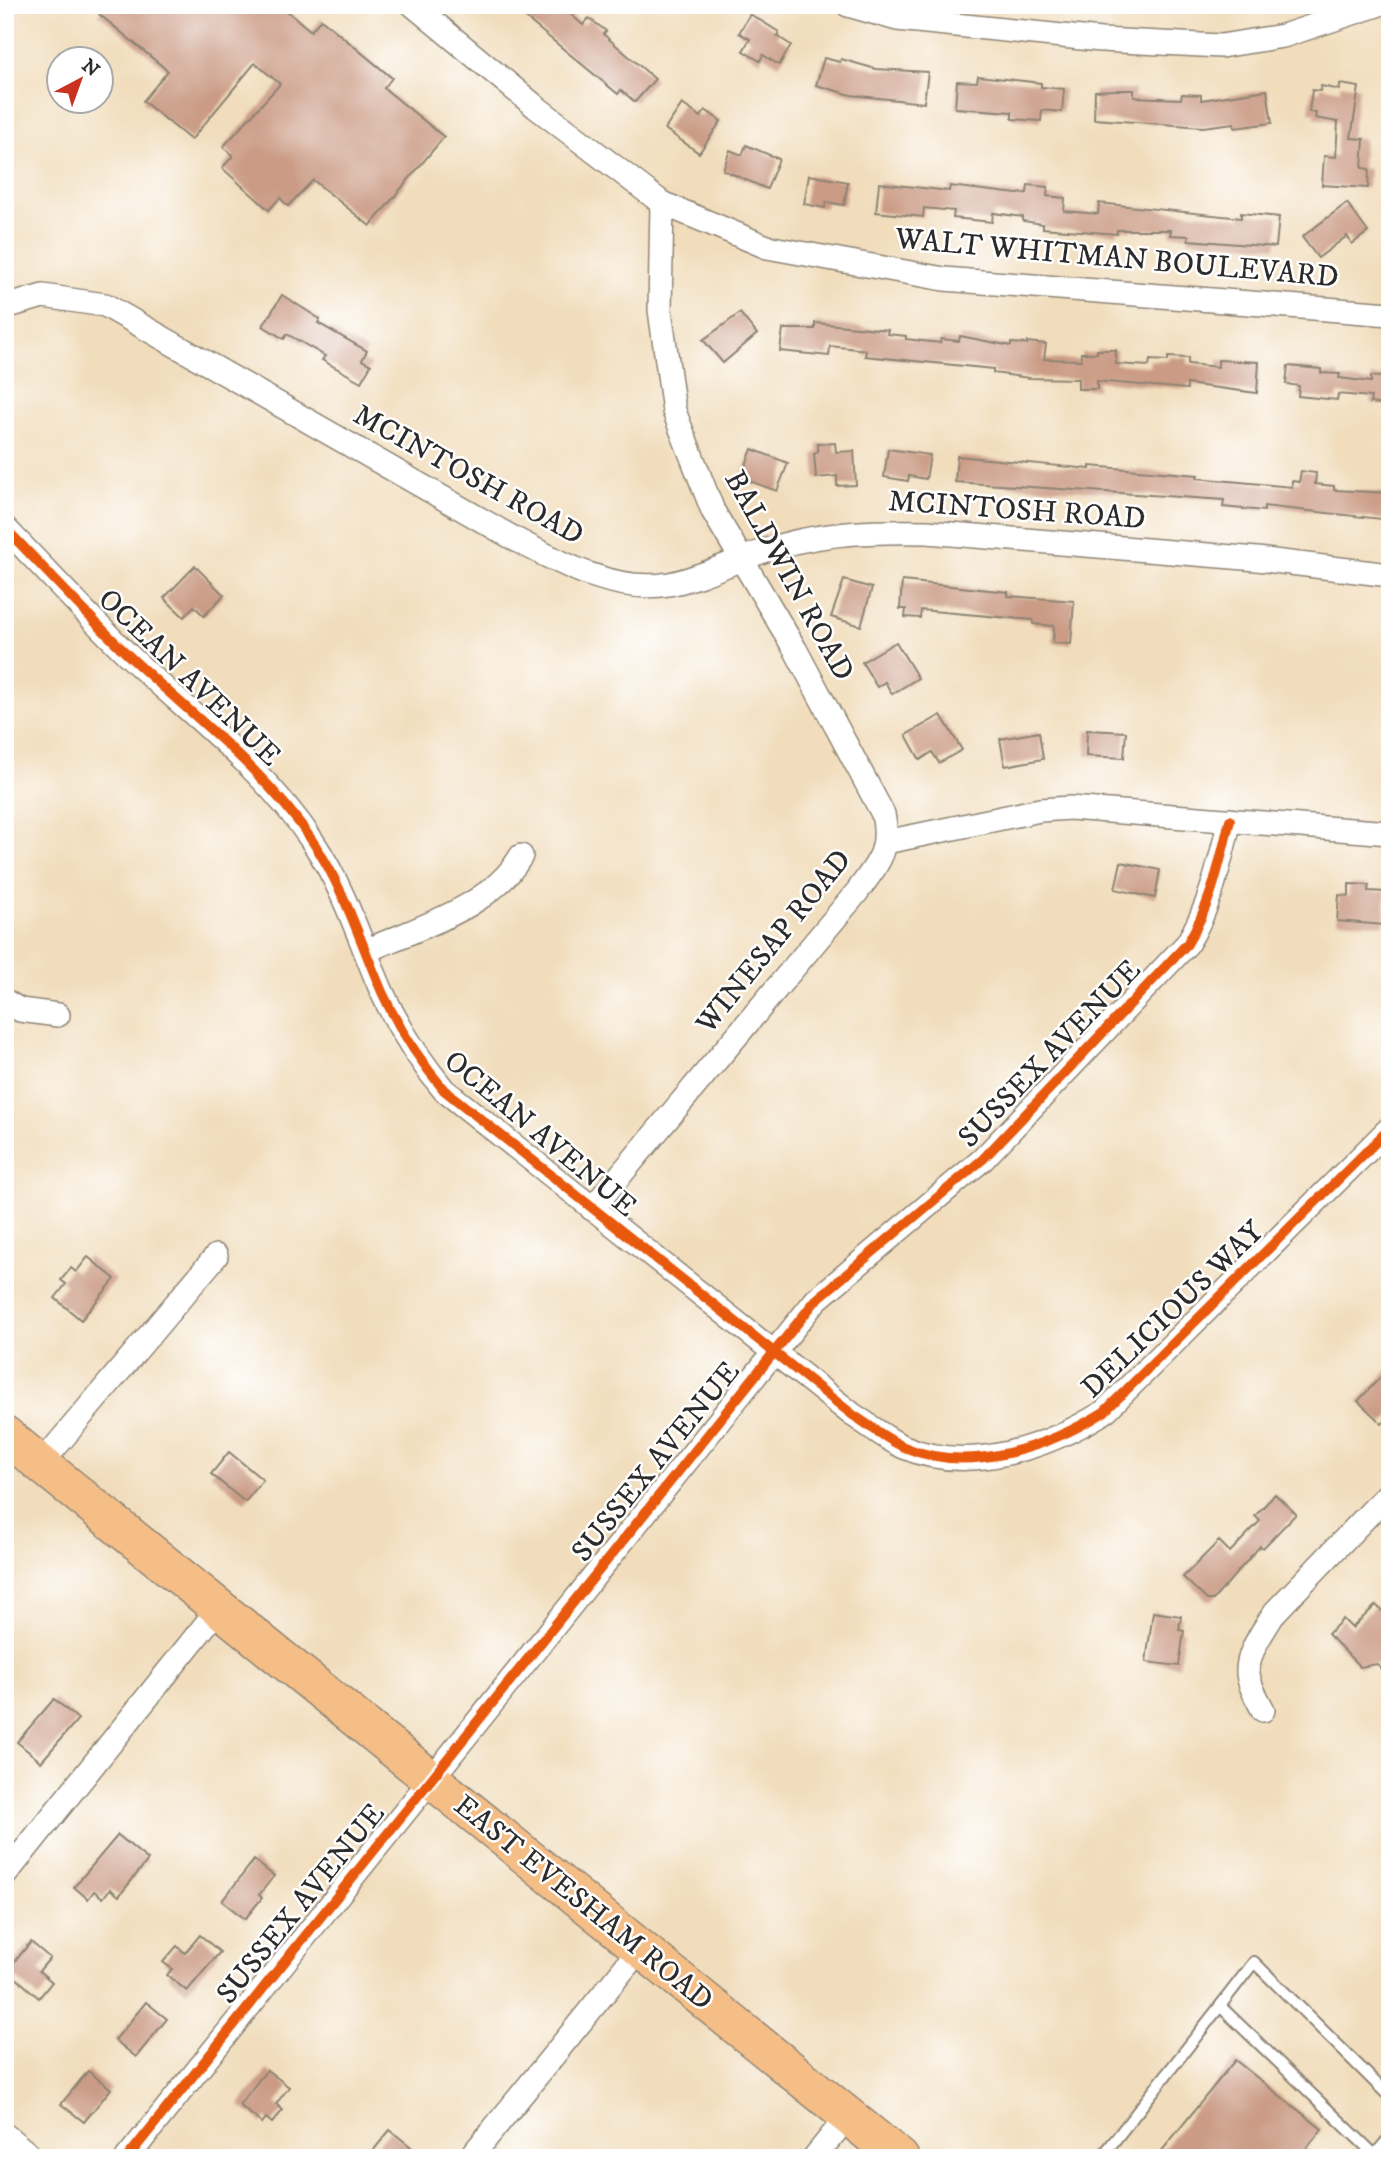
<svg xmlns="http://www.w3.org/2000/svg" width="1395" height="2163" font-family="'IM FELL DW Pica',serif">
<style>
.building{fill:#cb9b85}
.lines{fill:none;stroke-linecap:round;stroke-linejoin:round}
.lane-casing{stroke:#8e8474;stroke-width:14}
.street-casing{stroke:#8e8474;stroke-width:26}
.primary-casing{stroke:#8e8474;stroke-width:40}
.lane{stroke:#fff;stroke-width:10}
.street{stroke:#fff;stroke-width:23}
.primary{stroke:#f6be87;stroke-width:37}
.cycleway-casing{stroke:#fff;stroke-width:15}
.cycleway{stroke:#e8590c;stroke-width:10}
.labels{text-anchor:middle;stroke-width:5;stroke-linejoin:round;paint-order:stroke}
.street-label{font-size:30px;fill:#2b2b2b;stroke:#fff}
</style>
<rect width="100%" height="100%" fill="#fff"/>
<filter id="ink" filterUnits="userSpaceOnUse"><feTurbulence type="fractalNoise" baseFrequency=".0143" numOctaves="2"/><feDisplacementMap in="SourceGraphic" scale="14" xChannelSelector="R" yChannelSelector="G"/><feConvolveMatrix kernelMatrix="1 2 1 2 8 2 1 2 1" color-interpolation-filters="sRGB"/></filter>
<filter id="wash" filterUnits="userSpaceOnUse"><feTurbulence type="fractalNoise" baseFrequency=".00686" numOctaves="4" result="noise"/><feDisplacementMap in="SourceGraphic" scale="28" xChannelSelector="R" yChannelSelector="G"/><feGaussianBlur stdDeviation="1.57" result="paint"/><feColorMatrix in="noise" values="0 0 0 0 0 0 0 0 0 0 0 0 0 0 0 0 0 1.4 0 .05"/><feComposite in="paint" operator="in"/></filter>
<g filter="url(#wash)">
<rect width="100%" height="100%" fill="#f1ddbc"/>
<g id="blocks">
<g class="building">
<path d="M106,5H280L311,31L321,19L392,78L384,88L444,137L370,226L313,180L288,206L280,198L269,210L222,168L233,156L223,147L280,84L255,63L191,140L143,101L168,71L99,14Z"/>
<path d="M510,5H560L583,25L589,18L606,31L603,34L655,79L635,102L621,90L618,94Z"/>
<path d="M750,14L779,32L777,36L791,45L779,65L763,55L760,61L743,51L750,39L739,33Z"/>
<path d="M824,58L840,62L841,59L876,69L928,72L924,103L851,95L816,85Z"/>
<path d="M978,76L1041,83V87L1064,89L1062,112L1042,110L1041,121L1012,119V112L955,108L957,81L977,82Z"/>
<path d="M1340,84L1359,87L1351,138L1364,139L1362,168L1369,169L1368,188L1322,185L1324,156L1336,157L1338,122L1315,118L1316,113L1309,112L1312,90L1320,91L1321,86L1340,90Z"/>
<path d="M1115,90H1134V97L1181,99L1182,94L1201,95V100L1267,90L1272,123L1235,128L1234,123L1203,127L1094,119L1095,91Z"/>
<path d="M682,104L701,117L705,110L721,121L699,153L665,129Z"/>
<path d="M746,145L779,159L767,189L723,170L730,150L742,155Z"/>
<path d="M809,175L848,182L844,205L826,202L825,208L804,204Z"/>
<path d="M879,183L949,191L950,186L1017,194L1027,193L1028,185L1048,187L1047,196L1065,198L1064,211L1098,214L1099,203L1241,218V213L1279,217L1276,247L1188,240L1189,236L1170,235L1171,230H1117V234L1043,228V224L1023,221V217L993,213L992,222L953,218L954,211L924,208L923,217L876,212Z"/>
<path d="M1347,203L1368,232L1352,244L1347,236L1318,258L1302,237Z"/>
<path d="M282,295L320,319L318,323L367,351L362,360L371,365L361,382L322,360L325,356L287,334L284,339L263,326Z"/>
<path d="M740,313L757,334L723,363L703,340Z"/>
<path d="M815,323L888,330L887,334L906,336V339L940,343L941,339L959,341L960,336L1011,346V343L1027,344V342L1046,344L1044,359L1081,360V353H1097V350H1116V364L1149,366L1150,360L1168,361V357L1188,358V364L1218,367V360L1259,362L1257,393L1187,384V389L1097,381V389H1078V379L1029,378L993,373V369L865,356L866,350L830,346L829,356L780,351L783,329H815Z"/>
<path d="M1288,366L1321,369V373L1340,374L1339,378L1371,382V376L1390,378V406L1370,403L1371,397L1338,394L1337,400L1298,396L1299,386L1286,384Z"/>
<path d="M835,443L836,452L854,451L856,485L837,486V476L816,478L814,454L818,452V444Z"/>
<path d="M752,449L788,463L777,491L741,478Z"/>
<path d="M888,449L930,455L926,479L909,476L908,481L884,477Z"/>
<path d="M957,456L1090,469V466L1198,475L1197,478L1292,487V481L1299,482L1301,471L1316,473L1315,484L1334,486V490L1390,493V520L1264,506V511L1223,507L1224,500L955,482Z"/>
<path d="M195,566L224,595L204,616L194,606L184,617L164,598Z"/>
<path d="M844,580L872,588L861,626L831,617Z"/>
<path d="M902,581L1008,592V596L1074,601L1071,644L1053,643L1054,626L1033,624V620L921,610L920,618L905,617L906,609H900Z"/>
<path d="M896,642L918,678L892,694L885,682L877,687L862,662Z"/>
<path d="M941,715L962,750L939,763L932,752L920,760L906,735Z"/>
<path d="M1087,730L1126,732L1124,758L1086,756Z"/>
<path d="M1039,732L1043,759L1005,766L1000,739Z"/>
<path d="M1121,862L1160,870L1155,898L1115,889Z"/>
<path d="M1349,884L1369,885L1368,891L1386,892L1384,925L1337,921L1339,895L1349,896Z"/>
<path d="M88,1257L115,1279L81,1320L55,1298L66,1284L61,1280L71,1268L76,1272Z"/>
<path d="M1390,1367V1417L1382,1424L1358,1401Z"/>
<path d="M229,1452L263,1480L245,1502L211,1474Z"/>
<path d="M1275,1494L1296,1514L1263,1548L1260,1546L1213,1600H1207L1183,1577L1219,1541L1230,1552L1260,1521L1255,1516Z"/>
<path d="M1376,1605L1390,1619V1661L1382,1669L1377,1664L1360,1667L1328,1634L1343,1619L1352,1628Z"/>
<path d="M1153,1612L1181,1616L1179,1630L1184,1631L1179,1666L1146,1662Z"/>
<path d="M54,1699L78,1719L41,1762L17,1742Z"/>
<path d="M118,1835L148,1860L119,1896L110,1889L103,1898L94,1891L88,1899L74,1887Z"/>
<path d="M254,1860L274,1876L259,1895L262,1898L245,1919L222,1901Z"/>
<path d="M200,1935L220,1952L187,1991L167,1975L172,1969L163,1962L177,1946L185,1953Z"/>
<path d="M31,1942L50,1958L39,1971L52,1982L39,1998L7,1970Z"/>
<path d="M146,2002L167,2019L136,2057L115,2040Z"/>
<path d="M1235,2060L1322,2129L1299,2158H1156Z"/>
<path d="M267,2070L289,2087L276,2104L283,2110L272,2123L266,2118L262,2123L239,2105Z"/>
<path d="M88,2071L111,2089L84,2122L61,2104Z"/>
<path d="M390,2130L411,2147L402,2158H367Z"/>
</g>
</g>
</g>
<g filter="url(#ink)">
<use href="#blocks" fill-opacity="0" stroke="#8e8474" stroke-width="2"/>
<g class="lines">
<defs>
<g id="lane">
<path d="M1220,2006L1254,1962L1390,2097"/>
<path d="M1375,2155L1390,2137"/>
<path d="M1101,2158L1220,2006L1375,2155L1372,2158"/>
</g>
<g id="street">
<path d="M413,5L536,107L662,203L767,247L944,279L1390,314"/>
<path d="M848,5L897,19L1101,40L1221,46L1283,36L1377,5"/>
<path d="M5,307L43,296L105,305L513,538C558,562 615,594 669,584C706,577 742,556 779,546C828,532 877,531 927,532L1257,559L1390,575"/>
<path d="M5,528C46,570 85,613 127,654C191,715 264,768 313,842C344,888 360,941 382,992C398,1027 419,1060 444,1090L853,1415C869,1425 886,1439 904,1447C969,1475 1048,1447 1104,1412L1390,1128"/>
<path d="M886,842L1040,810L1070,808L1390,833"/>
<path d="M366,951C418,927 491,908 521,856"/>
<path d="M5,1001L20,1010L58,1015"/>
<path d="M592,1209L857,892C878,863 891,851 883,814L795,649L713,511L674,411L660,310L662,203"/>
<path d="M41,1464L216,1256"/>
<path d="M1263,1710C1258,1700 1251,1689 1249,1679C1243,1657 1264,1630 1275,1612L1390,1492"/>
<path d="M5,1875L219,1608"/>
<path d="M5,2135L33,2158"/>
<path d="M127,2158L816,1300L983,1159L1187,944C1211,905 1219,865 1230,820"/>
<path d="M470,2158L640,1949"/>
<path d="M814,2158L848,2116"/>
</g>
<path id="primary" d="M5,1435L900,2158"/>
</defs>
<use href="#lane" class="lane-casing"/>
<use href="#street" class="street-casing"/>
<use href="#primary" class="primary-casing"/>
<use href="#lane" class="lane"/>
<use href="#street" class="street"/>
<use href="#primary" class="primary"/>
<defs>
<g id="cycleway">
<path d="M5,528C46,570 85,613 127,654C191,715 264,768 313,842C344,888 360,941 382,992C398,1027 419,1060 444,1090L853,1415C869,1425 886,1439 904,1447C969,1475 1048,1447 1104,1412L1390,1128"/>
<path d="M127,2158L816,1300L983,1159L1187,944C1211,905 1219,865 1230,820"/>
</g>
</defs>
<use href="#cycleway" class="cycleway-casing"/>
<use href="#cycleway" class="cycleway"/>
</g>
</g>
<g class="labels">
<g class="street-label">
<text transform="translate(1117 257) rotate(5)" y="10">WALT WHITMAN BOULEVARD</text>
<text transform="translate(469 474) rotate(29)" y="10">MCINTOSH ROAD</text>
<text transform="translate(1017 509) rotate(4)" y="10">MCINTOSH ROAD</text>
<text transform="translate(790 575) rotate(61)" y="10">BALDWIN ROAD</text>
<text transform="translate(190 677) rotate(44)" y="10">OCEAN AVENUE</text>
<text transform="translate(773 941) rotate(-51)" y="10">WINESAP ROAD</text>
<text transform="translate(1049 1053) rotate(-46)" y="10">SUSSEX AVENUE</text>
<text transform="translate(541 1133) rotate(40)" y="10">OCEAN AVENUE</text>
<text transform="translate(1172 1309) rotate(-44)" y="10">DELICIOUS WAY</text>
<text transform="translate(655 1461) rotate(-51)" y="10">SUSSEX AVENUE</text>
<text transform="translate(584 1902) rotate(39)" y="10">EAST EVESHAM ROAD</text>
<text transform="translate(300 1903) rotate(-51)" y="10">SUSSEX AVENUE</text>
</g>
</g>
<rect width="1395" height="2163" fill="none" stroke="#fff" stroke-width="28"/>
<g transform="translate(80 80) rotate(41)"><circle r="33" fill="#ffffff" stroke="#aaaaaa" stroke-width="2"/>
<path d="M0-5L12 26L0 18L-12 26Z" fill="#c8321e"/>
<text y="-10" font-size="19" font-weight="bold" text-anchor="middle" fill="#2b2b2b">N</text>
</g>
</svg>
